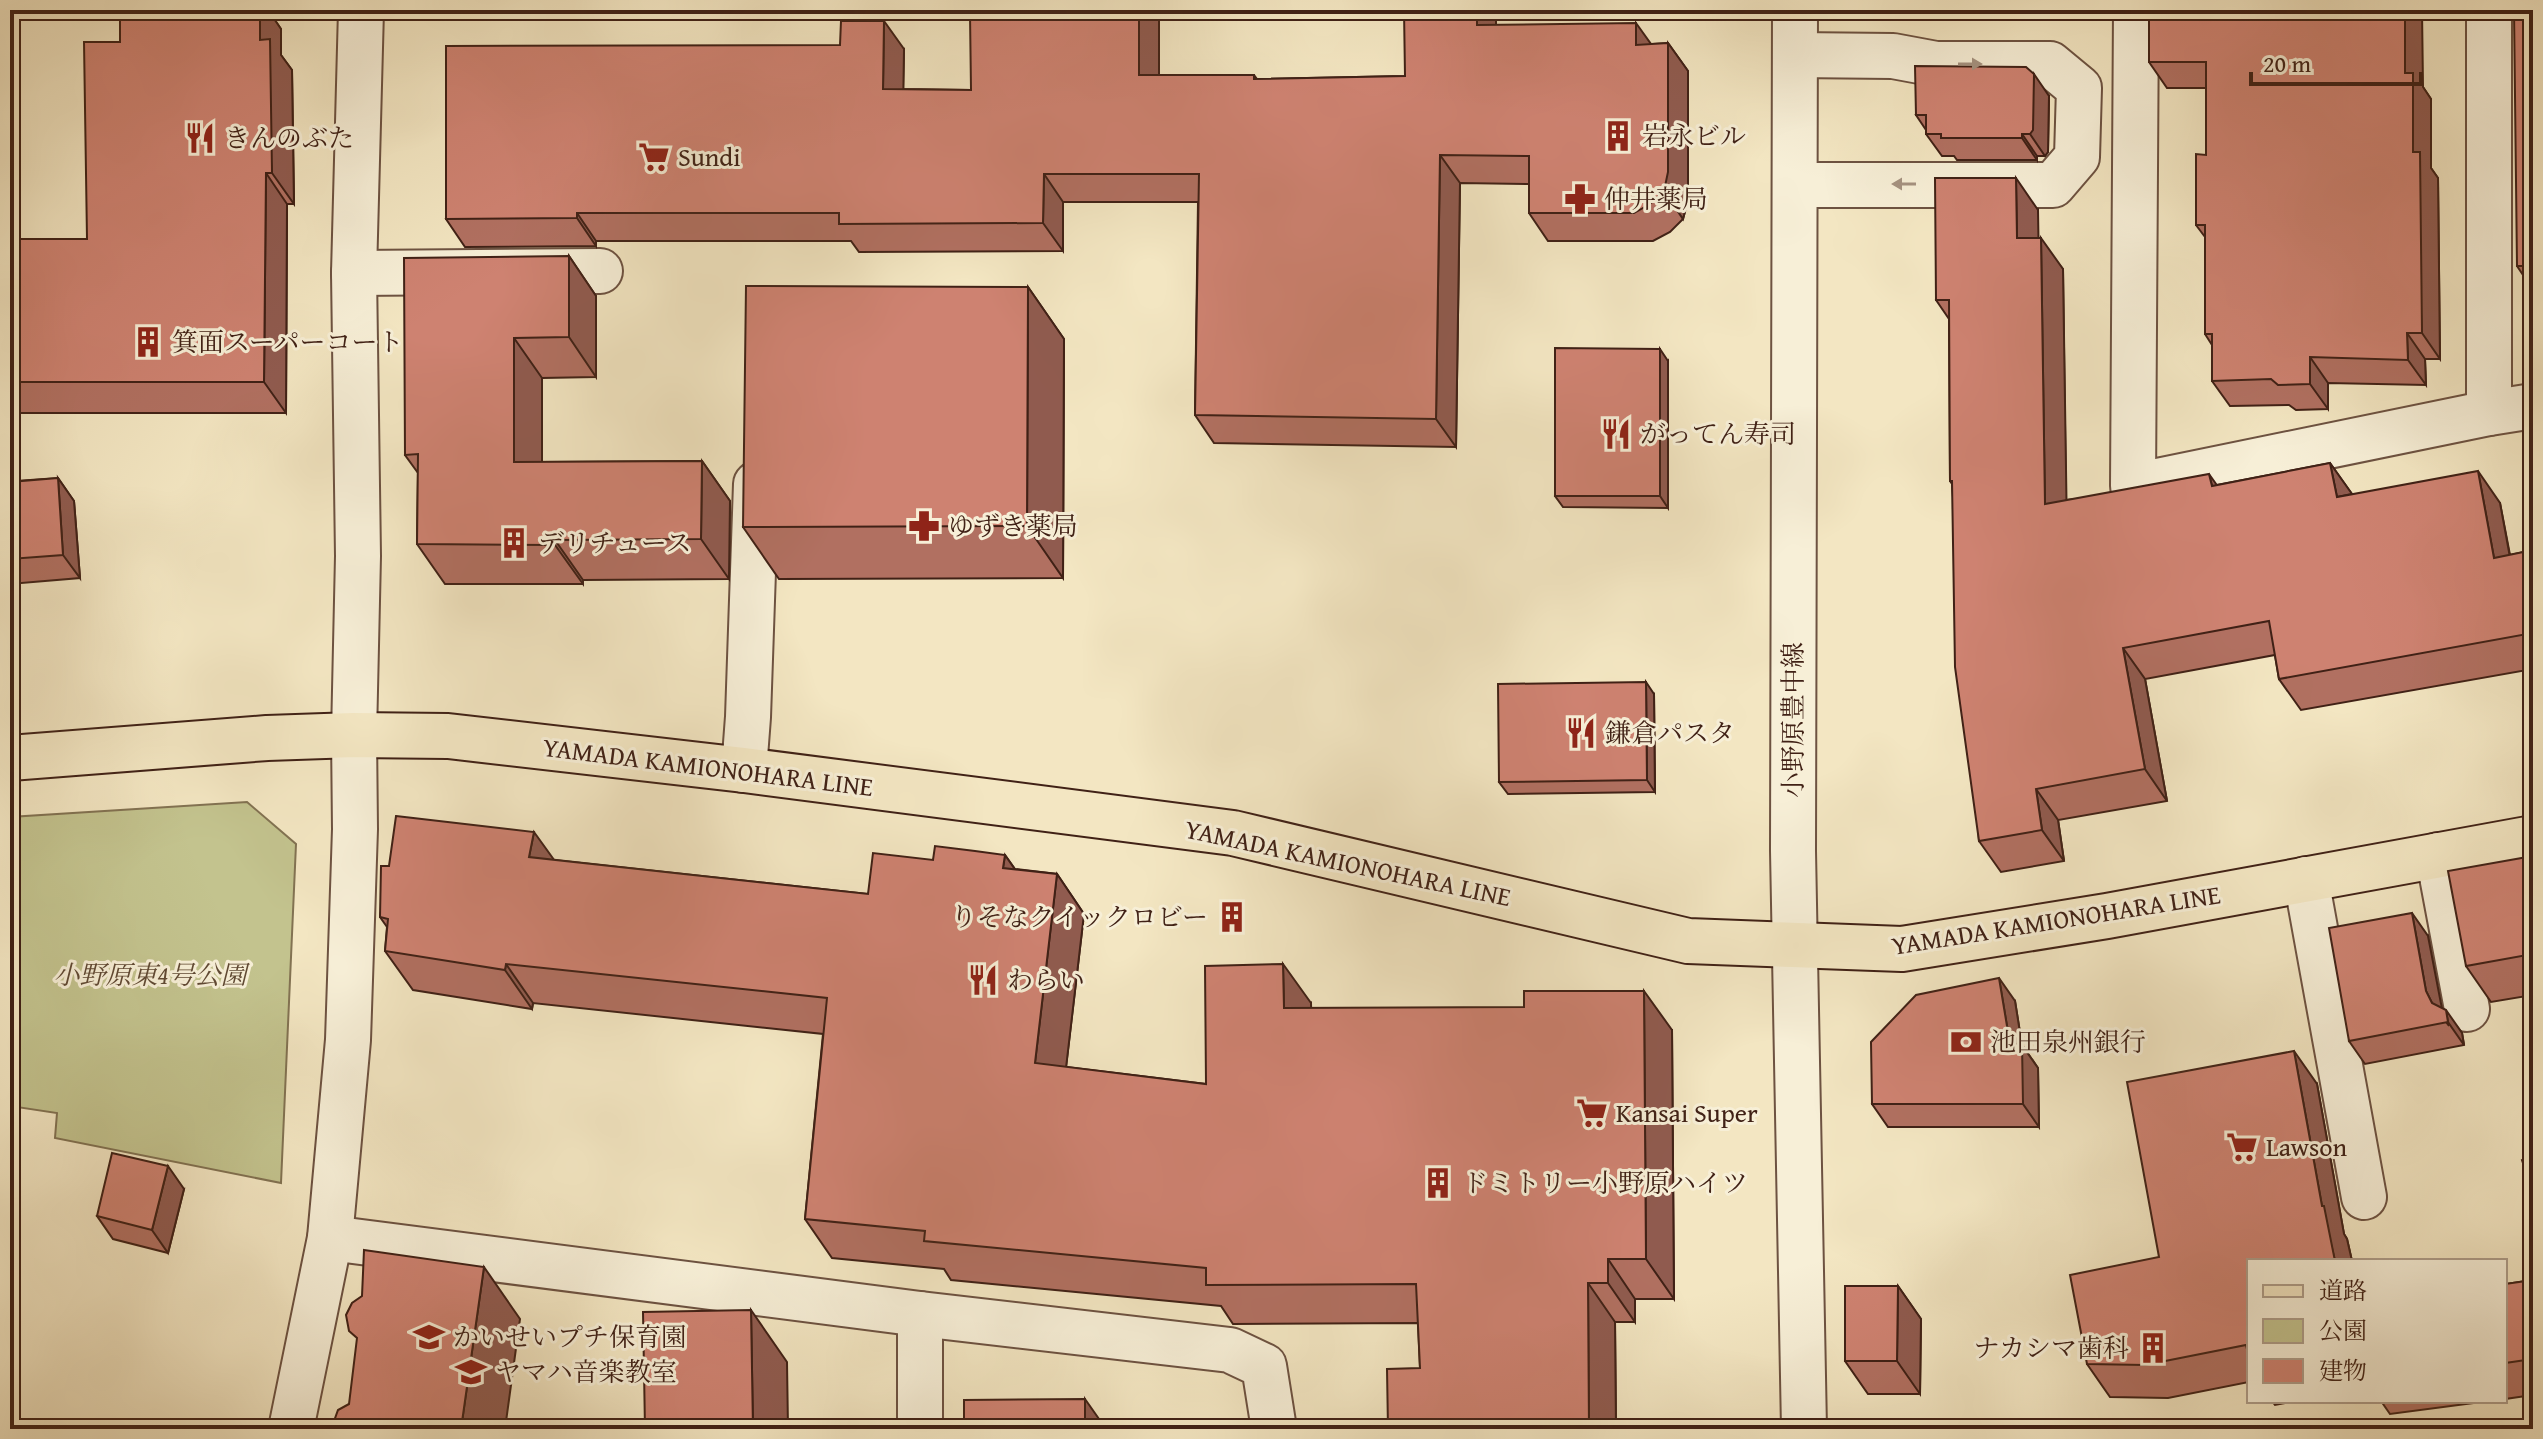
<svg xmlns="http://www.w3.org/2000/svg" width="2543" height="1439" font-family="'Gentium Book Plus','Noto Serif JP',serif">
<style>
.green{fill:#c3c38e;stroke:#827252;stroke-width:2}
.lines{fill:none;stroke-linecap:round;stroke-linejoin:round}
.minor-casing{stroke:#6d5241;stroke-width:48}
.major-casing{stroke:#402116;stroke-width:48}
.minor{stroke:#f7efd7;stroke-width:44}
.major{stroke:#f3e6c2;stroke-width:44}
.wall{fill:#b17061;stroke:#402116;stroke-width:2}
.shaded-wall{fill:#905b4f;stroke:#402116;stroke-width:2}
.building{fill:#ce8271;stroke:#402116;stroke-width:2}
.oneway{fill:#a59280}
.labels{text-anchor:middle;stroke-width:6;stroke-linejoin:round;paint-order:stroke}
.poi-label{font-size:26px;fill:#402116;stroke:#f7efd7;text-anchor:start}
.street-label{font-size:26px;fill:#402116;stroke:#f7efd7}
.park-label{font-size:26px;font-style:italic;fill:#614a34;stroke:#f7efd7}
</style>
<rect width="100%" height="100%" fill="#f3e6c2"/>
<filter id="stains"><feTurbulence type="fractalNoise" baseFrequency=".0025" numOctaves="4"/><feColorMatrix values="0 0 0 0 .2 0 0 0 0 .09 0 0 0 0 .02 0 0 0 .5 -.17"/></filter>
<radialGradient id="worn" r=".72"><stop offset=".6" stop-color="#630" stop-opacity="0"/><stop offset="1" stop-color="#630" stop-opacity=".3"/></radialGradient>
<path class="green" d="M247,802L296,844L281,1183L55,1138L57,1113L10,1106V817Z"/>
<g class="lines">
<defs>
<g id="minor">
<path d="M1795,10L1793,851L1804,1429"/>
<path d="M2136,10L2133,486L2489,413L2533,406"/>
<path d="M1795,55L1893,56L1936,64H2050L2079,88L2077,157L2053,185H1795"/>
<path d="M354,273L600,271"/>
<path d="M2489,413V10"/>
<path d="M744,770L748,717L756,484"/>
<path d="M2438,855L2467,1009"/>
<path d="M2306,879L2364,1197"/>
<path d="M330,1238L920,1314L1230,1350L1264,1366L1274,1429"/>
<path d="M920,1314V1429"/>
<path d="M291,1429L330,1238L348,1040L355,829L354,735L358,556L354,273L361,10"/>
</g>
<path id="major" d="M10,758L267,738L354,735L448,736L744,770L1233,833L1688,941L1902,949L2107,916L2533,838"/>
</defs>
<use href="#minor" class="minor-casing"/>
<use href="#major" class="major-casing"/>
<use href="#minor" class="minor"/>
<use href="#major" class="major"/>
</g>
<g class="wall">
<path d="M179,10H268L281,29V55L292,70L294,204H287L286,413H10V239H87L120,42L179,15Z"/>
<path d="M982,10H1175V16H1159V75H1254L1257,79L1405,76L1496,10V25L1651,44L1668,43L1688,71V200L1683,219L1670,232L1653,241H1548L1529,213V184L1460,183L1456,447L1214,443L1195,415L1198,202H1063V251L859,252L851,241H596V246L465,247L446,219L904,49L903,89L971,90Z"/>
<path d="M2149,10L2423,87L2431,99V168L2438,178L2440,359H2425L2426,385L2328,383V409L2296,410L2289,405L2230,406L2212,381V345L2205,334V237L2196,225L2206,155V88H2167L2149,62Z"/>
<path d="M2533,10V290L2517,266Z"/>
<path d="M2049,96L2048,152L2045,156H2037V160H1957L1954,156H1942L1926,134V130L1916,115Z"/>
<path d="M2038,210V238L2063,269L2066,500L2217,485L2330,463L2352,494L2500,503L2510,555L2533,550V669L2301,710L2279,679L2275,655L2145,679L2167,801L2058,820L2064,861L2001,872L1979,841L1952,484L1950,481L1949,319L1936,300Z"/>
<path d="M569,256L596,296V377L542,378V462L702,461L730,501L729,579L583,580V584H445L417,544L418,473L405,455Z"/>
<path d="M1028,287L1064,339L1063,578L779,579L743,527Z"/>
<path d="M1668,361V508L1563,507L1555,496Z"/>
<path d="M10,473L16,481L58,478L74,501L80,578L10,584Z"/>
<path d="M1654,694L1655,792L1508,794L1499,782Z"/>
<path d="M1005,855L1015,869L1057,874L1084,914L1066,1067L1206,1084L1311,1003V1008L1672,1030L1674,1299H1635V1322H1615L1616,1429H1388L1420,1368L1418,1323L1233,1324L1221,1306L951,1280L944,1269L832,1258L805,1219L823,1034L533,1003L532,1009L413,990L385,951L387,927L380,917L389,866L554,860L868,894L933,860Z"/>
<path d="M2533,856V995L2491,1002L2466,966Z"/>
<path d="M2428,936L2441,1007L2462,1033L2464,1045L2365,1064L2349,1041Z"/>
<path d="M2015,1001L2022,1045L2038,1068L2039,1127H1888L1872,1104Z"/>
<path d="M2317,1084L2344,1234L2347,1239L2352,1261H2249V1382L2168,1398L2110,1397L2087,1364L2159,1257Z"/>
<path d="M184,1189L168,1253L113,1239L97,1216Z"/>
<path d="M2533,1280V1395L2505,1399V1284Z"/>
<path d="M1898,1286L1921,1319L1920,1394H1868L1845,1361Z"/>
<path d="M2272,1401H2296L2275,1405Z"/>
<path d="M2381,1401H2489L2390,1414Z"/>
</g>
<g class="shaded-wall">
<path d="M260,10H268L281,29V55L292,70L294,204L272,173L260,40Z"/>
<path d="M1139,10H1155L1159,16V103L1139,75Z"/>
<path d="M1477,10H1496V53L1477,25Z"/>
<path d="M2405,10H2422L2423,87L2431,99V168L2438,178L2440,359L2422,333L2413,152L2405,73Z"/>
<path d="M884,21L904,49L903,117L883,89Z"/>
<path d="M1636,23L1656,51L1636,45Z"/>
<path d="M1668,43L1688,71V200L1683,219L1664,191Z"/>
<path d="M2034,74L2049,96L2048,152L2045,156L2030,134Z"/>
<path d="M2022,134L2037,156V160L2022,138Z"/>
<path d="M1440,155L1460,183L1456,447L1436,419Z"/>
<path d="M266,173L287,204L286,413L264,382Z"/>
<path d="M1044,174L1063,202V251L1043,223Z"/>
<path d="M2016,178L2038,210L2039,269L2017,238Z"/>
<path d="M577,213L596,241V246L577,218Z"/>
<path d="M2041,238L2063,269L2067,535L2045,504Z"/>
<path d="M569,256L596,296V377L569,337Z"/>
<path d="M1028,287L1064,339L1063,578L1027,526Z"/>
<path d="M2407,333L2425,359L2426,385L2408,360Z"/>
<path d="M514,338L542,378V502L514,462Z"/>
<path d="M1660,349L1668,361V508L1660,496Z"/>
<path d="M2310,357L2328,383V409L2310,384Z"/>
<path d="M702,461L730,501L729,579L701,539Z"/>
<path d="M2330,463L2352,494L2337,497Z"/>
<path d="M2478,471L2500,503L2516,590L2494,558Z"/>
<path d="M10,473L25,494L10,484Z"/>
<path d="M2209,474L2231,505L2212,486Z"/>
<path d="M58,478L74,501L80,578L63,555Z"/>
<path d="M555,540L583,580V584L555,545Z"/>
<path d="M2123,648L2145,679L2167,801L2145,769Z"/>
<path d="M1646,682L1654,694L1655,792L1647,780Z"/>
<path d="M2036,789L2058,820L2064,861L2042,830Z"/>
<path d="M534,832L562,871L529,857Z"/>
<path d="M1005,855L1032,894L1003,868Z"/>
<path d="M1057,874L1084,914L1062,1102L1035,1063Z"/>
<path d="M2412,913L2428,936L2443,1014L2449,1026L2432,1003L2426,991Z"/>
<path d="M506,964L533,1003L532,1009L505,970Z"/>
<path d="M1283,964L1311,1003L1312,1047L1284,1008Z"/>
<path d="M1999,978L2015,1001L2022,1045L2038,1068L2039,1127L2023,1104L2010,1044Z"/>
<path d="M1644,991L1672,1030L1674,1299L1646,1259Z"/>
<path d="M2446,1010L2462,1033L2464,1045L2448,1022Z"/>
<path d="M2294,1051L2317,1084L2344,1234L2347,1239L2352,1261H2335L2322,1206Z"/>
<path d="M168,1166L184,1189L168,1253L152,1230Z"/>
<path d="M10,1198L20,1212L10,1257Z"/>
<path d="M1608,1259L1635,1299V1322L1608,1283Z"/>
<path d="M484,1267L520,1319L505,1429H461Z"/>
<path d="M1588,1283L1615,1322L1616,1429H1589Z"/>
<path d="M1898,1286L1921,1319L1920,1394L1897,1361Z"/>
<path d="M751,1310L787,1362L788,1429H753Z"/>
<path d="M1085,1399L1106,1429H1085Z"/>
</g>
<g class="building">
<path d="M179,10H260V40L270,39L272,173H266L264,382H10V239H87L84,42H120V16L179,15Z"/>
<path d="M982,10H1139V75H1254V79L1405,76L1404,10H1477V25L1636,23V45L1668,43V172L1664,191L1650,204L1634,213H1529V156L1440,155L1436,419L1195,415L1199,174H1044L1043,223L839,224V213H577V218L446,219V46L840,45L841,21H884L883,89L971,90L970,14H982Z"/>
<path d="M2149,10H2405V73H2413V152H2420L2422,333H2407L2408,360L2310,357V384L2278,385L2271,379L2212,381V334H2205V225H2196V154L2206,155V62H2149Z"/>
<path d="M2514,10H2533V266H2517Z"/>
<path d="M1915,66L2026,67L2034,74L2033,130L2030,134H2022V138H1941V134H1926V115H1916Z"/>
<path d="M1935,178H2016L2017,238H2041L2045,504L2209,474L2212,486L2330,463L2337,497L2478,471L2494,558L2533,550V633L2279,679L2269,621L2123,648L2145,769L2036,789L2042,830L1979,841L1955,667L1952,481H1950L1949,300H1936Z"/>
<path d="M569,256V337L514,338V462L702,461L701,539L555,540V545L417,544L418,454L405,455L404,258Z"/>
<path d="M746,286L1028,287L1027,526L743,527Z"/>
<path d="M1555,348L1660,349V496H1555Z"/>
<path d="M58,478L63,555L10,559V482Z"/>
<path d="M1646,682L1647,780L1499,782L1498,684Z"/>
<path d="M396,816L534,832L529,857L868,894L873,853L933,860L935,846L975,851L1005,855L1003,868L1057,874L1035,1063L1206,1084L1205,966L1283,964L1284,1008L1524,1007V991H1644L1646,1259H1608V1283H1588L1589,1429H1388L1387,1369L1420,1368L1416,1284L1206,1285V1268L924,1241L925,1231L805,1219L827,998L506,964L505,970L385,951L388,919L380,917L381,866H389Z"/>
<path d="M2533,856V954L2466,966L2448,871Z"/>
<path d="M2412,913L2426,991L2432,1003L2446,1010L2448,1022L2349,1041L2329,928Z"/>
<path d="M1999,978L2010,1044H2022L2023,1104H1872L1871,1042L1916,995Z"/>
<path d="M2294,1051L2322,1206H2324L2335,1261H2249V1358L2246,1345L2145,1365L2087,1364L2070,1275L2159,1257L2127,1082Z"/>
<path d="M112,1153L168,1166L152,1230L97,1216Z"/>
<path d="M2533,1156V1193L2522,1160Z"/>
<path d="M2533,1202V1222L2527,1205Z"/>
<path d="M364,1250L484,1267L461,1429H333V1424L338,1410L349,1404L357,1338L349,1331L346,1315L352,1303L362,1296Z"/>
<path d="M2533,1280V1359L2505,1363V1284Z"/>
<path d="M1845,1286H1898L1897,1361H1845Z"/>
<path d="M751,1310L753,1429H645L643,1312Z"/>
<path d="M1085,1399V1429H964V1400Z"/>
</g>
<defs><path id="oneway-solid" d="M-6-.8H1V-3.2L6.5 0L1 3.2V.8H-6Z" transform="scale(2)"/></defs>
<g class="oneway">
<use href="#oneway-solid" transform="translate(1970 64)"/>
<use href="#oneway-solid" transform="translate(1904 184) rotate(-180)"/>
</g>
<defs>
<symbol id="building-bare" viewBox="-9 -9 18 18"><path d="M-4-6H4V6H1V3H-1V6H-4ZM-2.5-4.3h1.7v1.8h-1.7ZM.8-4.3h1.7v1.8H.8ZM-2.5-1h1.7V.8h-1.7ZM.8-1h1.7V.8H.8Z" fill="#8f2418" stroke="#f7efd7" stroke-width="2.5" paint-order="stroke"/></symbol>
<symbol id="restaurant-bare" viewBox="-9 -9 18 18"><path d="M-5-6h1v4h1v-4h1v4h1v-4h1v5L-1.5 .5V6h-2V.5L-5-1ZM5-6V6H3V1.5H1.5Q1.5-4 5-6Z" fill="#8f2418" stroke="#f7efd7" stroke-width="2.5" paint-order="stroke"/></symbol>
<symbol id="supermarket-bare" viewBox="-9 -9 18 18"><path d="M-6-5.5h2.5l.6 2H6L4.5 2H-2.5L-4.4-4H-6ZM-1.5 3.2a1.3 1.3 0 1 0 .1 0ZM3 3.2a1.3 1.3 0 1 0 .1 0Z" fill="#8f2418" stroke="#f7efd7" stroke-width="2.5" paint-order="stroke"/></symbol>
<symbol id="pharmacy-bare" viewBox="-9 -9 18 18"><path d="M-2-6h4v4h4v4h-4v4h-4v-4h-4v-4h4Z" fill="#8f2418" stroke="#f7efd7" stroke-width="2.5" paint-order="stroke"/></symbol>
<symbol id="bank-bare" viewBox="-9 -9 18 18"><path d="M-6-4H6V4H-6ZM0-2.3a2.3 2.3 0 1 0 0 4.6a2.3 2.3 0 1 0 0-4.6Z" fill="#8f2418" stroke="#f7efd7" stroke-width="2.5" paint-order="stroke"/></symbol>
<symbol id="school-bare" viewBox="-9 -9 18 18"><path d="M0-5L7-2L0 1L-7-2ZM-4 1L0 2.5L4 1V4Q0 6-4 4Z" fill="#8f2418" stroke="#f7efd7" stroke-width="2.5" paint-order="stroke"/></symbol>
</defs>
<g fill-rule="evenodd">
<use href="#building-bare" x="1596" y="114" width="44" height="44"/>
<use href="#restaurant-bare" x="178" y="116" width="44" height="44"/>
<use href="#supermarket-bare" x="632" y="135" width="44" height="44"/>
<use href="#pharmacy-bare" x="1558" y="177" width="44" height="44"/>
<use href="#building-bare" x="126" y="320" width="44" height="44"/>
<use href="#restaurant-bare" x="1594" y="412" width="44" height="44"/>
<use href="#pharmacy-bare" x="902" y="504" width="44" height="44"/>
<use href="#building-bare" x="492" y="521" width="44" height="44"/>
<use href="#restaurant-bare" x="1559" y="711" width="44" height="44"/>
<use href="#building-bare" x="1210" y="895" width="44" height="44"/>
<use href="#restaurant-bare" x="961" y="958" width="44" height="44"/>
<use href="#bank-bare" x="1944" y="1020" width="44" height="44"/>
<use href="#supermarket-bare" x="1570" y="1091" width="44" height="44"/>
<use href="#supermarket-bare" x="2220" y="1125" width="44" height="44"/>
<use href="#building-bare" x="1416" y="1161" width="44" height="44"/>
<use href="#school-bare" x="407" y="1315" width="44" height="44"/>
<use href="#building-bare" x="2131" y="1326" width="44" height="44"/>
<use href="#school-bare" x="449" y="1350" width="44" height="44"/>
</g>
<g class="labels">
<g class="poi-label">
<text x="1642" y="145">岩永ビル</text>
<text x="224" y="147">きんのぶた</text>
<text x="678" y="166">Sundi</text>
<text x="1604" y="208">仲井薬局</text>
<text x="172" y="351">箕面スーパーコート</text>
<text x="1640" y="443">がってん寿司</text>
<text x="948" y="535">ゆずき薬局</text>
<text x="538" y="552">デリチュース</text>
<text x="1605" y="742">鎌倉パスタ</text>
<text x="1208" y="926" text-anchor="end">りそなクイックロビー</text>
<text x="1007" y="989">わらい</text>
<text x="1990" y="1051">池田泉州銀行</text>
<text x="1616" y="1122">Kansai Super</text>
<text x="2266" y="1156">Lawson</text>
<text x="1462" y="1192">ドミトリー小野原ハイツ</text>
<text x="453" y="1346">かいせいプチ保育園</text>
<text x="2129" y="1357" text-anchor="end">ナカシマ歯科</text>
<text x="495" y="1381">ヤマハ音楽教室</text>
</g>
<g class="street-label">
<text transform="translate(1793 720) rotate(-90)" y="9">小野原豊中線</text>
<text transform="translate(708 767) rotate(7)" y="9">YAMADA KAMIONOHARA LINE</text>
<text transform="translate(1348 863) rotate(12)" y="9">YAMADA KAMIONOHARA LINE</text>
<text transform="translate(2056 920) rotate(-9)" y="9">YAMADA KAMIONOHARA LINE</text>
</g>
<g class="park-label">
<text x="150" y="984">小野原東4号公園</text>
</g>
</g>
<rect width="2543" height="1439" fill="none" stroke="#f3e6c2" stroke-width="40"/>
<rect x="12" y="12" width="2519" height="1415" fill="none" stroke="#402116" stroke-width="4"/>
<rect x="20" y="20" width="2503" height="1399" fill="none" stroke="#402116" stroke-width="2"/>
<rect x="2247" y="1259" width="260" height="144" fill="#f7efd7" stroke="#ae9d8a" stroke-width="2"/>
<rect x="2263" y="1285" width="40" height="12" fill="#f3e6c2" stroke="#ae9d8a" stroke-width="2"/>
<text x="2319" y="1299" font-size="24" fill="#402116">道路</text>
<rect x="2263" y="1319" width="40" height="24" fill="#c3c38e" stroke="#ae9d8a" stroke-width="2"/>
<text x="2319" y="1339" font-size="24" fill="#402116">公園</text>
<rect x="2263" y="1359" width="40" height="24" fill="#ce8271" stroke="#ae9d8a" stroke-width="2"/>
<text x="2319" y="1379" font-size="24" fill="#402116">建物</text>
<path d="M2251 72v12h170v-12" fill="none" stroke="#402116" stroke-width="4"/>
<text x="2263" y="72" font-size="24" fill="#402116" stroke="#f7efd7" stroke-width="6" paint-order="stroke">20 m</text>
<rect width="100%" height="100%" filter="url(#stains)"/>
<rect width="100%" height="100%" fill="url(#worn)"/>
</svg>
